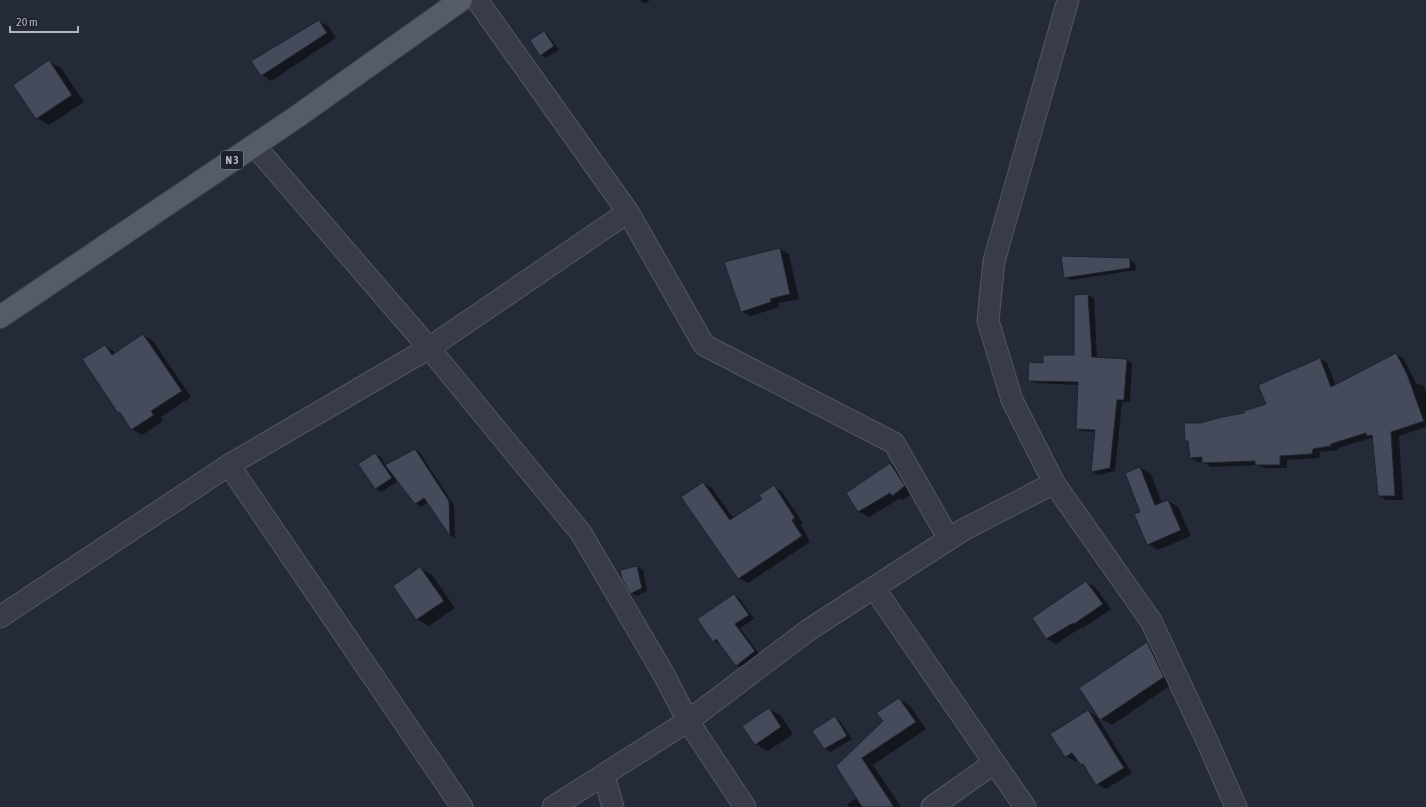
<svg xmlns="http://www.w3.org/2000/svg" width="1426" height="807" font-family="'Asap Condensed',sans-serif">
<style>
.shadow{fill:#0007}
.building{fill:#464b5c;stroke:#1f232f}
.lines{fill:none;stroke-linecap:round;stroke-linejoin:round}
.street-casing{stroke:#535763;stroke-width:23}
.primary-casing{stroke:#414551;stroke-width:24}
.street{stroke:#383c49;stroke-width:21}
.primary{stroke:#565b69;stroke-width:22}
.labels{text-anchor:middle;stroke-width:3;stroke-linejoin:round;paint-order:stroke}
.shield{fill:#1d212d;stroke:#868a97;stroke-width:1}
.shield-label{font-size:11px;font-weight:bold;fill:#b3b7c4}
</style>
<rect width="100%" height="100%" fill="#242a38"/>
<g class="shadow">
<path d="M639,0H650L645,4Z"/>
<path d="M319,21L328,26L336,38L271,81L262,75Z"/>
<path d="M544,32L549,36L559,50L546,58L541,55Z"/>
<path d="M49,62L61,68L84,102L49,125L37,118Z"/>
<path d="M779,249L789,254L799,299L778,303L779,307L751,316L741,311Z"/>
<path d="M1129,259L1135,263L1136,270L1071,280L1065,277Z"/>
<path d="M1088,295L1094,298L1097,358L1126,360L1132,363L1130,402H1122L1115,471L1098,475L1092,471L1096,432L1082,431L1077,428L1079,385L1035,383L1029,380L1044,364L1075,356Z"/>
<path d="M143,335L153,341L191,397L161,417L163,421L142,435L132,429L122,414L119,412L105,346L116,353Z"/>
<path d="M1396,354L1403,358L1416,383L1424,386L1426,391V427L1399,436L1403,500H1386L1379,495L1373,439L1371,438L1338,448L1339,450L1320,452L1319,458L1287,460V468H1264L1258,465L1211,467L1203,462H1198L1191,458L1189,442L1186,440L1201,424L1246,414L1268,405L1320,359L1327,363L1336,386Z"/>
<path d="M415,450L420,453L454,505L455,538L450,535L428,502L421,507L416,503L398,481L381,492L376,489L359,464L375,454L381,457L386,466Z"/>
<path d="M890,464L900,470L914,492L903,500L899,499L869,517L859,512L847,493Z"/>
<path d="M1140,468L1151,474L1162,503L1168,501L1178,507L1191,536L1158,550L1148,544L1141,512Z"/>
<path d="M703,483L712,488L734,519L763,499L774,487L782,492L803,523L801,525L810,542L748,583L739,578Z"/>
<path d="M637,567L643,570L647,591L637,596L631,593L621,570Z"/>
<path d="M420,568L432,575L455,608L429,626L417,619Z"/>
<path d="M1086,582L1095,587L1111,609L1083,628L1082,627L1056,644L1047,639L1034,618Z"/>
<path d="M734,595L739,598L754,619L740,628L760,655L742,668L736,665L721,644L714,641Z"/>
<path d="M1147,643L1158,650L1174,683L1112,725L1101,719Z"/>
<path d="M899,699L910,706L926,729L873,765L901,807H849L847,804L857,798L837,766L884,721Z"/>
<path d="M769,709L781,716L793,734L768,751L756,744Z"/>
<path d="M1088,711L1097,717L1132,773L1106,789L1097,784L1087,767L1082,765L1078,760L1075,761L1066,756Z"/>
<path d="M835,718L840,721L852,739L830,752L824,748Z"/>
</g>
<g class="building">
<path d="M319,20L327,33L261,76L251,61Z"/>
<path d="M544,31L554,46L540,56L530,40Z"/>
<path d="M49,60L72,95L36,119L13,85Z"/>
<path d="M780,248L790,294L770,299L771,302L741,312L724,262Z"/>
<path d="M1061,256L1130,258V268L1064,278Z"/>
<path d="M1088,294L1092,357L1127,359L1124,400H1117L1110,468L1091,472L1095,430L1076,429L1078,382L1028,381L1029,362L1043,363V355H1074V295Z"/>
<path d="M143,334L182,391L151,411L154,415L131,430L120,412L118,413L82,359L105,345L112,355Z"/>
<path d="M1396,353L1407,374L1424,421L1391,432L1395,496H1378L1372,435L1367,436L1366,433L1331,444V446L1313,449L1312,454L1280,456V465H1255V461L1202,463V457L1190,458L1188,441H1185L1184,423H1201L1222,417L1244,413V411L1266,404L1258,385L1320,358L1331,387Z"/>
<path d="M415,449L449,501L450,536L424,498L415,504L385,465Z"/>
<path d="M375,453L392,478L375,489L358,464Z"/>
<path d="M890,463L905,486L892,496L890,493L858,512L846,493Z"/>
<path d="M1140,467L1155,505L1168,500L1181,530L1147,545L1134,514L1140,512L1125,473Z"/>
<path d="M703,482L730,520L762,499L759,495L774,485L795,518L792,520L793,522L802,536L738,579L681,497Z"/>
<path d="M637,566L642,588L630,594L622,579L620,570Z"/>
<path d="M420,567L444,601L416,620L393,586Z"/>
<path d="M1086,581L1103,604L1074,624L1073,623L1046,639L1032,618Z"/>
<path d="M734,594L749,615L735,624L755,651L736,666L716,639L713,642L697,619Z"/>
<path d="M1147,642L1164,677L1100,720L1079,688Z"/>
<path d="M899,698L916,722L862,758L894,807H862L836,766L883,721L876,713Z"/>
<path d="M769,708L781,727L755,745L742,726Z"/>
<path d="M1088,710L1124,768L1096,785L1083,764L1081,765L1072,753L1065,757L1050,734Z"/>
<path d="M835,716L847,736L824,749L812,731Z"/>
</g>
<g class="lines">
<defs>
<g id="street">
<path d="M477,0L628,212L704,345L894,443L949,539"/>
<path d="M1068,0L994,261L988,321L1012,400L1054,483L1151,621L1208,743L1236,807"/>
<path d="M254,145L429,348L581,533L663,673L688,721L745,807"/>
<path d="M229,465L462,807"/>
<path d="M874,588L1025,807"/>
<path d="M0,617L229,465L429,348L628,212"/>
<path d="M604,775L613,807"/>
<path d="M553,807L688,721L810,629L963,530L1054,483"/>
<path d="M932,807L994,763"/>
</g>
<path id="primary" d="M0,317L295,118L461,0"/>
</defs>
<use href="#street" class="street-casing"/>
<use href="#primary" class="primary-casing"/>
<use href="#street" class="street"/>
<use href="#primary" class="primary"/>
</g>
<g class="labels">
<rect class="shield" x="221" y="151" width="22" height="18" rx="3"/>
<g class="shield-label">
<text x="232" y="164">N 3</text>
</g>
</g>
<path d="M10 26v6h68v-6" fill="none" stroke="#b3b7c4" stroke-width="2"/>
<text x="16" y="26" font-size="12" fill="#b3b7c4" stroke="#1d212d" stroke-width="3" paint-order="stroke">20 m</text>
</svg>
